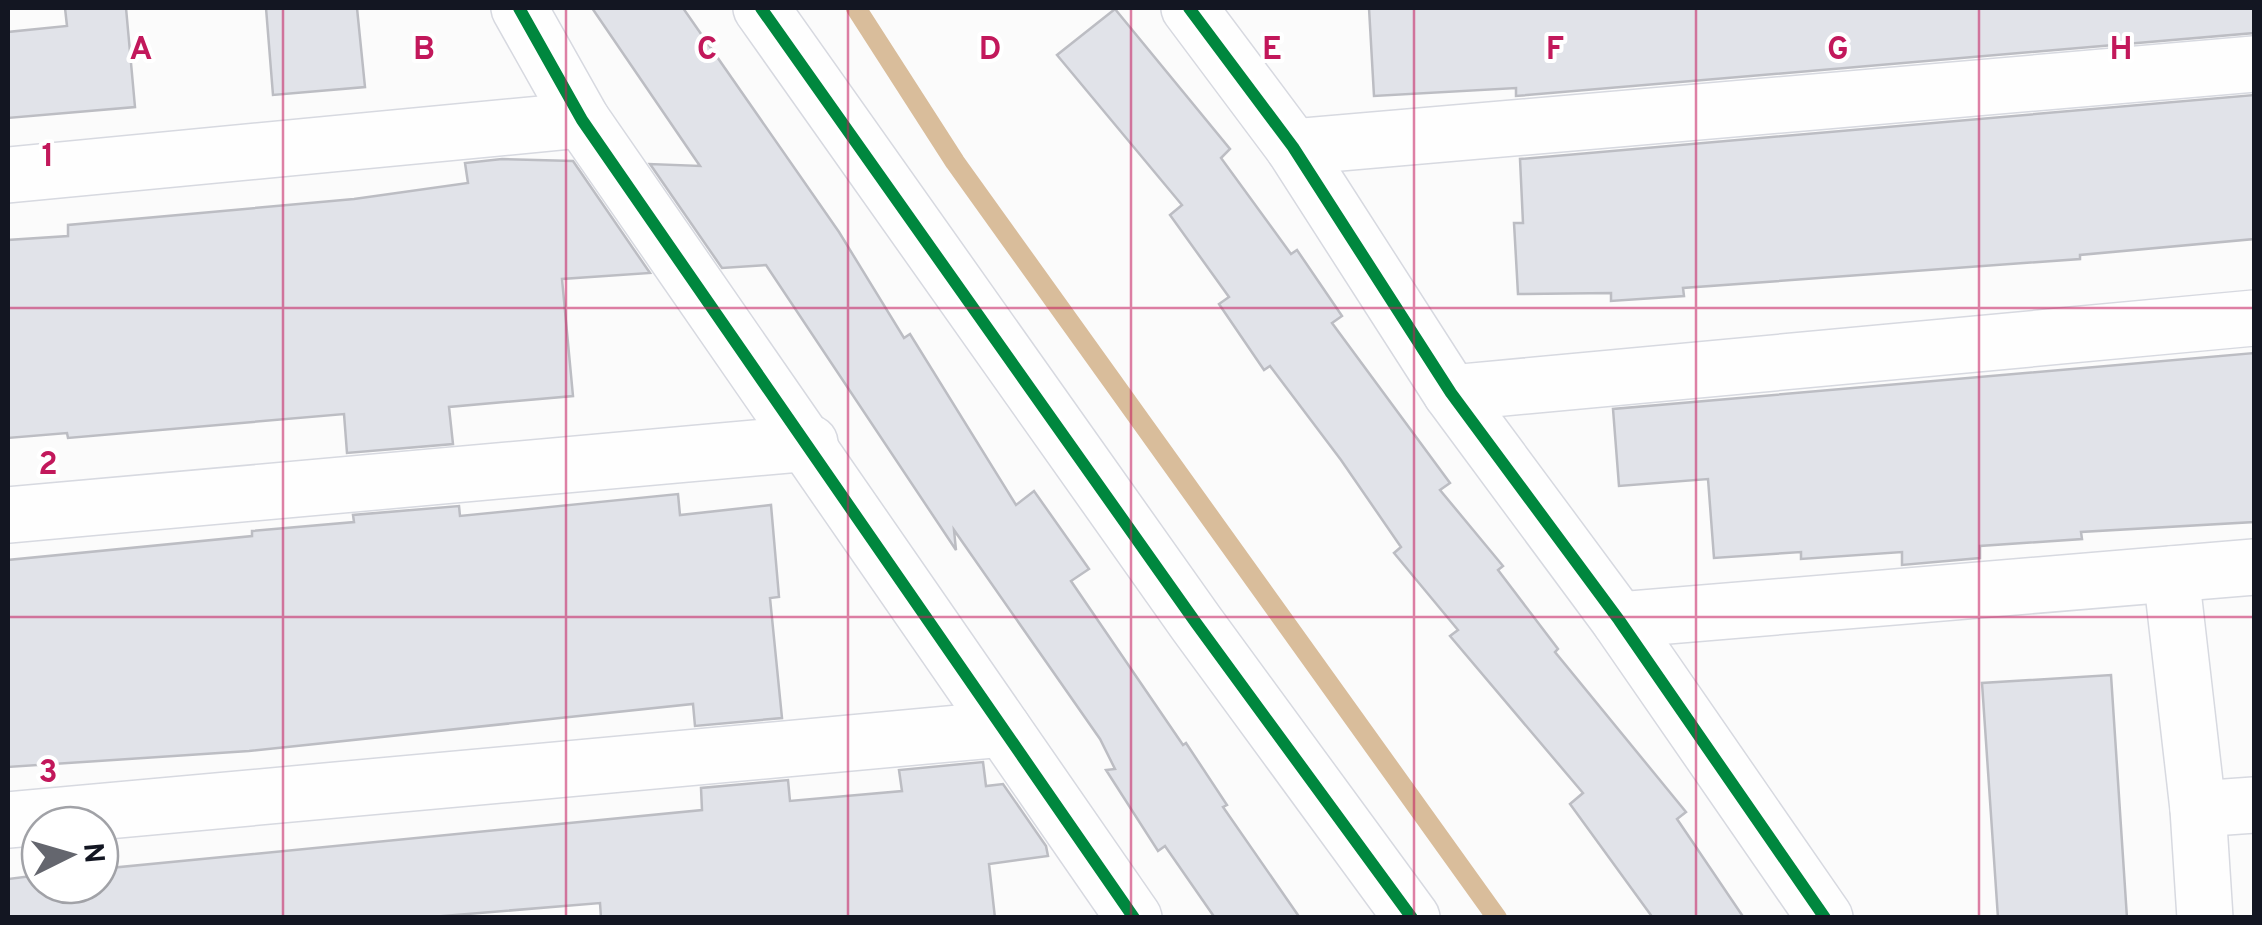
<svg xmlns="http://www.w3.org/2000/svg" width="2262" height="925" font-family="Overpass,sans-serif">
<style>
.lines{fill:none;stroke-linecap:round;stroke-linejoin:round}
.stream{stroke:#d9bd9b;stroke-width:20}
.building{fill:#e1e3e9;stroke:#bcbdc3;stroke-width:2.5}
.minor-casing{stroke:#d7d9e0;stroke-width:58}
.minor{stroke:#fefefe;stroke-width:55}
.cycleway-casing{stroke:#fff;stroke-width:19}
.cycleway{stroke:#00873e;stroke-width:12}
.grid{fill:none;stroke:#c2185b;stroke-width:2.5;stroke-opacity:0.55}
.grid-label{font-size:32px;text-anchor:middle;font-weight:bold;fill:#c2185b;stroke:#fff;stroke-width:8;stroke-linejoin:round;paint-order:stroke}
</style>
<rect width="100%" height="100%" fill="#fbfbfb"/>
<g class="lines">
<path class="stream" d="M856,8L955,162L1497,918"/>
</g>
<g class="building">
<path d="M65,8H126L135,107L8,118V32L67,26Z"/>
<path d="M266,8H357L365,87L273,95Z"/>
<path d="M592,8H683L839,232L904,338L910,334L1016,505L1034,491L1089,569L1071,581L1183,745L1186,743L1227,805L1223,807L1300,918H1215L1165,846L1158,851L1106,770L1115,769L1100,739L954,530L956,550L766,265L722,268L650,164L700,166Z"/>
<path d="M1369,8H2254V33L1516,96V88L1374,96Z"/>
<path d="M1115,9L1230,149L1221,158L1291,254L1297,250L1342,316L1332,323L1450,483L1440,490L1503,566L1498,570L1558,649L1555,652L1686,812L1677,819L1744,918H1653L1570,804L1583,793L1450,636L1458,630L1394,553L1401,547L1341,460L1270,366L1264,370L1219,304L1229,297L1170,215L1182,205L1057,55Z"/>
<path d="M2254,95V239L2080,255V259L1683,288L1684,296L1611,301V293L1518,294L1514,223H1523L1520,159Z"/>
<path d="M502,159L573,161L650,273L562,279L573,396L449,407L453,444L347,453L344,414L68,438L67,433L8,438V240L68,236V225L354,199L468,183L465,163Z"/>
<path d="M2254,353V522L2081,532L2082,539L1980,546V558L1902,565V552L1801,559V552L1714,558L1708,479L1619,486L1613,409Z"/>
<path d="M678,494L680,515L771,505L779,597L770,598L782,718L695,726L693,704L249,751L8,767V560L252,536V531L354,522L353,515L459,506L460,516Z"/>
<path d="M2111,675L2127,918H1998L1982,683Z"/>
<path d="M983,762L986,786L1003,784L1046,846L1048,856L989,864L995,918H601L600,903L419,918H8V879L40,875V885H100V869L702,810L701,788L788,780L790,801L902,791L899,770Z"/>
</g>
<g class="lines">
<defs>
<g id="minor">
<path d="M519,8L582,120L1134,918"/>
<path d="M761,8L1196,623L1412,918"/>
<path d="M1189,8L1293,147L1451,393L1619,620L1825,918"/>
<path d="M1293,147L2254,64"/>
<path d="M8,175L582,120"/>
<path d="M1451,393L2254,318"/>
<path d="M8,515L810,443"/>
<path d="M2171,574L2198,809L2205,918"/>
<path d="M1619,620L2254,567"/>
<path d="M2198,809L2254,805"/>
<path d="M8,820L1003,729"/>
</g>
</defs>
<use href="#minor" class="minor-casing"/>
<use href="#minor" class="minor"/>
<defs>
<g id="cycleway">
<path d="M519,8L582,120L1134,918"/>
<path d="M761,8L1196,623L1412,918"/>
<path d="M1189,8L1293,147L1451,393L1619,620L1825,918"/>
</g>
</defs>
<use href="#cycleway" class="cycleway-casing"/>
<use href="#cycleway" class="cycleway"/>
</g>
<path class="grid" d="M283,8V918M566,8V918M848,8V918M1131,8V918M1414,8V918M1696,8V918M1979,8V918M8,308H2254M8,617H2254"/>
<g class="grid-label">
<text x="141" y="59">A</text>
<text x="424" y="59">B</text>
<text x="707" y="59">C</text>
<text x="990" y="59">D</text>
<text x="1272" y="59">E</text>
<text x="1555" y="59">F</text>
<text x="1838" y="59">G</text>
<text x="2121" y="59">H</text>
<text x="48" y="166">1</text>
<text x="48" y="474">2</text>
<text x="48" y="782">3</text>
</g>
<rect width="2262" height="925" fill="none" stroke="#131622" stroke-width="20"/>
<g transform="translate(70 855) rotate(85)"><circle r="48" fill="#ffffff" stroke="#a1a2a7" stroke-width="2.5"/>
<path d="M0-8L18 38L0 25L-18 38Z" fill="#64666e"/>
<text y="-15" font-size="28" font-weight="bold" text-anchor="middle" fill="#131622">N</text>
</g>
</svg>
